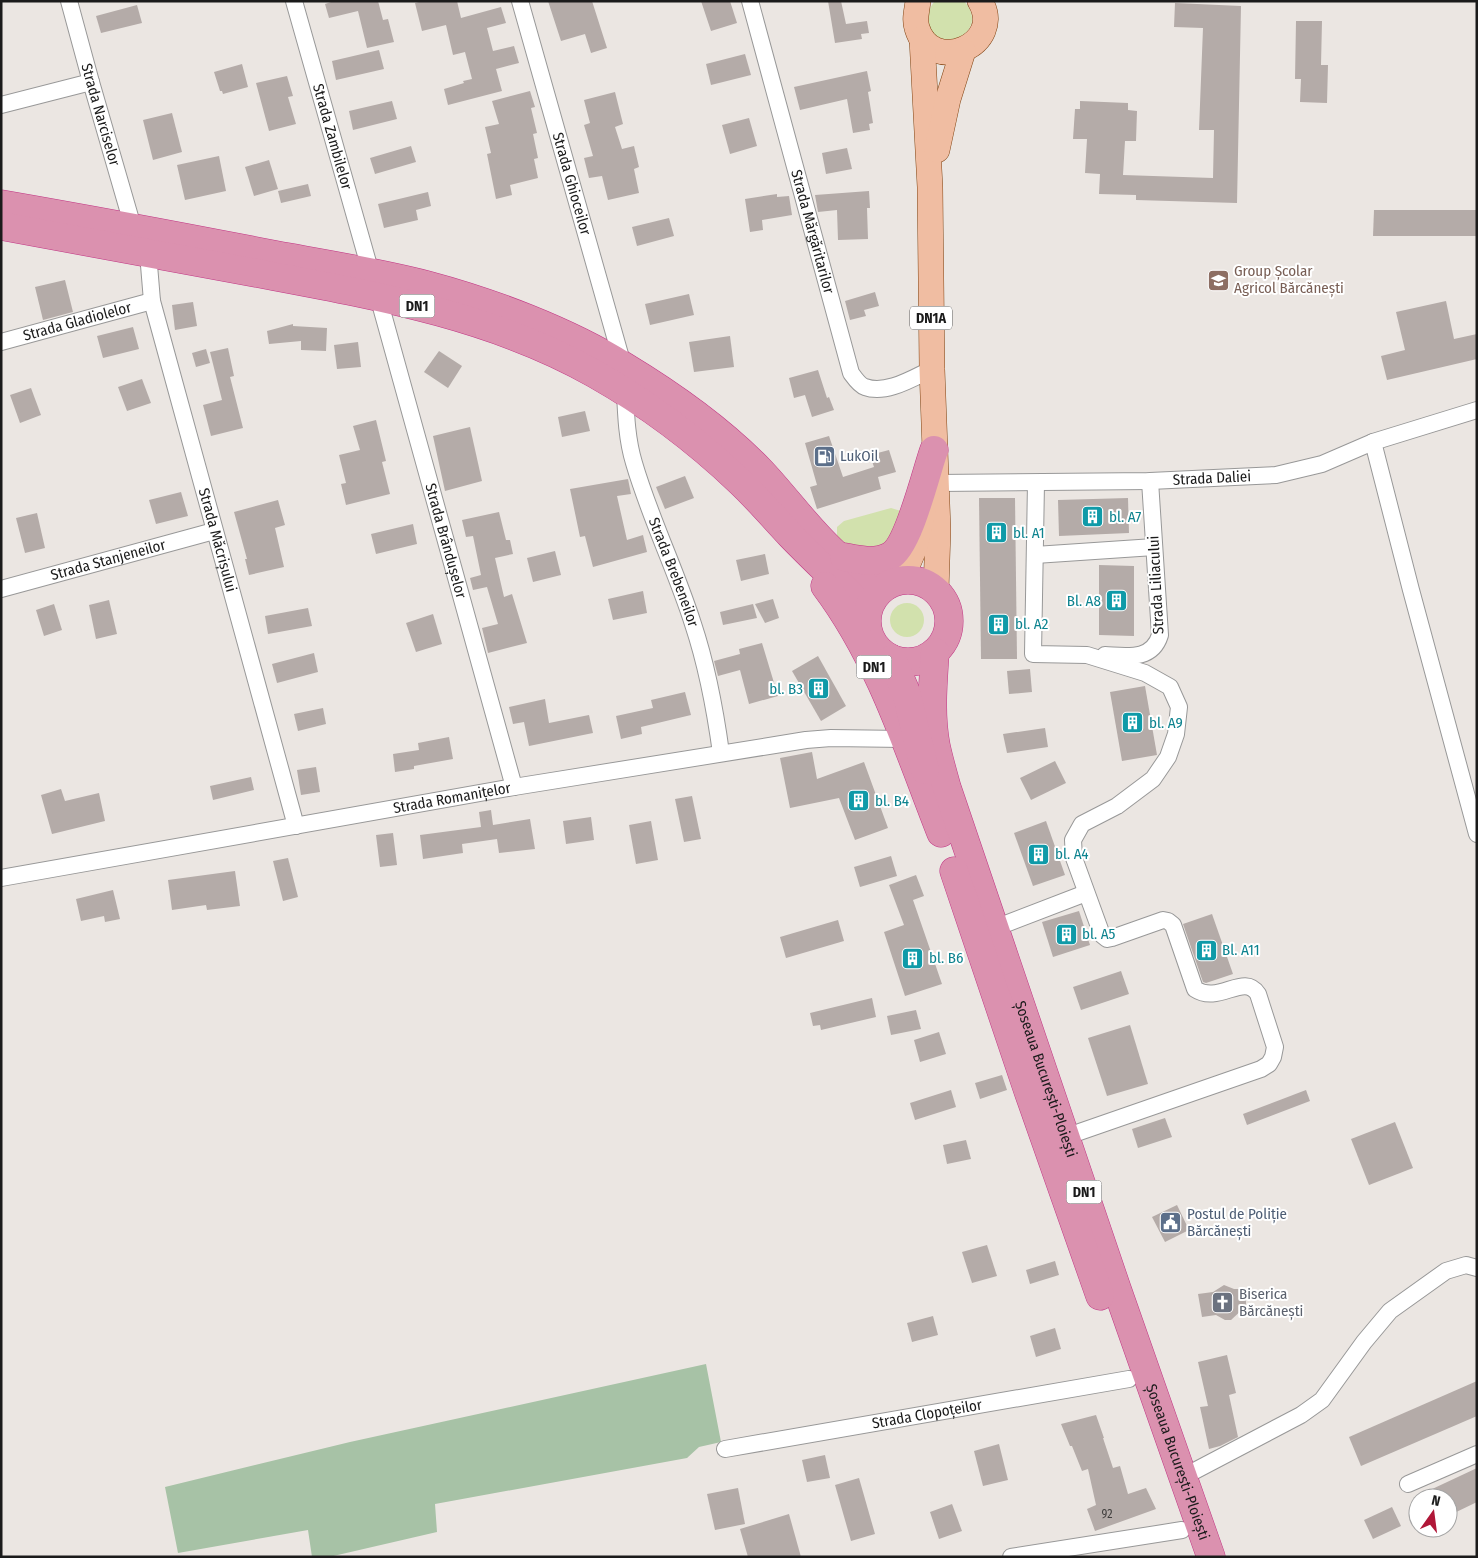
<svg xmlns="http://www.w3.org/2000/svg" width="1478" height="1558" font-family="'Fira Sans Condensed',sans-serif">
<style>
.grass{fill:#d2e1ad}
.cemetery{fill:#a7c2a6}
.building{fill:#b4aba8}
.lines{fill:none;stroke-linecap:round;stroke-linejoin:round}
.street-casing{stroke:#989898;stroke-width:18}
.primary-casing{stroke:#814311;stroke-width:26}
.highway-casing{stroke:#c13785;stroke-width:29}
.street{stroke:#fff;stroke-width:16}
.primary{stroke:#f0bda2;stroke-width:25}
.highway{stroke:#db91af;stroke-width:28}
.labels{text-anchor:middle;stroke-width:4;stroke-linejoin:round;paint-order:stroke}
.number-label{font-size:12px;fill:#413f3e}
.shield{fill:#fff;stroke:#5f5f5f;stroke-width:1}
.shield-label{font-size:14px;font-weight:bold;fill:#1b1b1b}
.street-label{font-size:15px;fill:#1b1b1b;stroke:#fff}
.education-label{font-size:15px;fill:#785e54;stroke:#fff;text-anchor:start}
.service-label{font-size:15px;fill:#4e5e75;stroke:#fff;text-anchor:start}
.culture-label{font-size:15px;fill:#0d838f;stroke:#fff;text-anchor:start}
.worship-label{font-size:15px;fill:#5b616d;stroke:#fff;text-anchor:start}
</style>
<rect width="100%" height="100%" fill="#ebe6e2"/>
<g class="grass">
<path d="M935,1H964C994,35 931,57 928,23C927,14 929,8 935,1Z"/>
<path d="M891,508L901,511L886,546L873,549L851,547L837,537V527L844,521Z"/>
<circle cx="907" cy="620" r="17"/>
</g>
<path class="cemetery" d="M706,1364L721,1442L699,1447L687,1458L435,1504L437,1532L329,1557H312L308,1530L178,1553L165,1487L350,1442Z"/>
<g class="building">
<path d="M334,1H378L383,20L388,19L394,42L367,48L358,11L329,18L325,4Z"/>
<path d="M423,1H457L461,18L501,7L506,23L487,28L493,51L514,46L519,63L496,69L502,91L448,105L444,89L464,83L463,81L472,79L465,52L453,55L446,25L422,31L415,3Z"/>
<path d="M548,1H592L607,48L591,53L585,34L561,41Z"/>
<path d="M701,1H730L737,23L711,31Z"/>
<path d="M828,1H841L846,24L867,21L869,33L861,34L862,39L835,43Z"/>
<path d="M1175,3L1241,6L1237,203L1136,200V195L1099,194L1100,174L1085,173L1087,139H1073L1075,109H1080V101L1128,103V110L1137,111L1136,141H1125L1123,175L1213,178L1214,130H1199L1203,28L1174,27Z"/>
<path d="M137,5L142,23L101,33L96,16Z"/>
<path d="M1296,21H1322L1321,65H1328L1327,103L1300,102L1301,79H1295Z"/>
<path d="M379,50L384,69L336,80L332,61Z"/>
<path d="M745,54L751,75L711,85L706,64Z"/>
<path d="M242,64L248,87L223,94L222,91H220L214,72Z"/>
<path d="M867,71L871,91L868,92L873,123L869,124L870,130L853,133L847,99L800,110L794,87Z"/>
<path d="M287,76L293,96L288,97L296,124L269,131L256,83Z"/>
<path d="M530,91L535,107L531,108L537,133L533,134L538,158L534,159L538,178L510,185L512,195L496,199L487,154L491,153L485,127L499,124L492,101Z"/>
<path d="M615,92L623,124L615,127L622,149L634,146L639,167L634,169L639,193L608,200L602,176L589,178L584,158L593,156L584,125L590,123L584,100Z"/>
<path d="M392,101L397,119L353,130L349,111Z"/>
<path d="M172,113L182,152L153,160L143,120Z"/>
<path d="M749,118L757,146L730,154L722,125Z"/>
<path d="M411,146L416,162L375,174L370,158Z"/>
<path d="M847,148L852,169L826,174L822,153Z"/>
<path d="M219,156L226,191L185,200L177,165Z"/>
<path d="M269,160L278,189L254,196L245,167Z"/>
<path d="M308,184L311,196L281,203L278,191Z"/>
<path d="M869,191L870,208H867L868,239L838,240L837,210L818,212L815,195Z"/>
<path d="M428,192L431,206L416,210L418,220L384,228L378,204Z"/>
<path d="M777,194V197L789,196L792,215L762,220L763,230L750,232L745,199Z"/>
<path d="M1374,210H1477V236H1373Z"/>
<path d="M669,218L674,236L637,246L632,227Z"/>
<path d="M65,280L73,312L43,320L35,287Z"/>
<path d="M875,292L879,306L864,310L866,316L850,320L845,301Z"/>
<path d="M689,294L694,315L650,325L645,304Z"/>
<path d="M1446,301L1454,339L1477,334V359L1387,380L1381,356L1405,350L1396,312Z"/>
<path d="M193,302L197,326L175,330L172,305Z"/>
<path d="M293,324V326L327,328L326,351L301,350V341L269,344L267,331Z"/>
<path d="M133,327L139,349L103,358L97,336Z"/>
<path d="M730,336L734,367L694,372L689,342Z"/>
<path d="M358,342L361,367L337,369L334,345Z"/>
<path d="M228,348L234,376L230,377L243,428L211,436L203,405L222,400L210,352Z"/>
<path d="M206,349L210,363L196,367L192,353Z"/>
<path d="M439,351L462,366L448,388L424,372Z"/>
<path d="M818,370L827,398L829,397L834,410L812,417L805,395L794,398L789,378Z"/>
<path d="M142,379L151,403L127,411L118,387Z"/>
<path d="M31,388L41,415L20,423L10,395Z"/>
<path d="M585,411L590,431L562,437L558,417Z"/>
<path d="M376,420L386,461L382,462L390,494L346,505L341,484L346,483L339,455L360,450L353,426Z"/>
<path d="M470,427L482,481L445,491L433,436Z"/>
<path d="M829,436L843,477L874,467L870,455L889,450L896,472L878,477L881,489L817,509L810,487L817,485L805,443Z"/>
<path d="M685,476L694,498L665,509L656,487Z"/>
<path d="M628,479L631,494L617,496L627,540L643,535L647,552L593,567L585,536L580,537L570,489Z"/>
<path d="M181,492L188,516L156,524L149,500Z"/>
<path d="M979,498H1015L1017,659H981Z"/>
<path d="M1128,498L1129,533L1059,536L1058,500Z"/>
<path d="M278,500L285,525L275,528L284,567L249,575L245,559H247L234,512Z"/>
<path d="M499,512L506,540H510L513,554L495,558L504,597L512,594L527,643L488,653L482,628L498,624L487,587L473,590L470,578L481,575L473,536L466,537L462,520Z"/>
<path d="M37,513L45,548L25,553L16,518Z"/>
<path d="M413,524L417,544L376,554L371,534Z"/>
<path d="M555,551L561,575L533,582L527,558Z"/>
<path d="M765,554L769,574L741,581L736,560Z"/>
<path d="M1099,565L1134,566V636L1099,635Z"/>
<path d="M643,591L647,613L613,620L608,599Z"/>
<path d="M773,599L779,618L765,623L755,604Z"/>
<path d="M109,600L117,634L96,639L89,605Z"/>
<path d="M54,604L62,630L44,636L36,610Z"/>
<path d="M753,604L757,618L723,625L720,612Z"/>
<path d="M308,608L312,626L268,634L265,616Z"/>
<path d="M433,614L442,644L416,652L406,623Z"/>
<path d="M762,643L778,696L749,704L740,670L718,676L714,661L740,654L739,649Z"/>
<path d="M314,653L318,672L277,683L272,664Z"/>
<path d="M818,656L846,706L821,721L792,671Z"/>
<path d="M1030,669L1032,692L1009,694L1007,671Z"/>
<path d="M1145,686L1157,755L1122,761L1110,692Z"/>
<path d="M685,692L691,715L641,727L642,734L621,739L616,716L653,708L651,700Z"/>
<path d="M545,699L549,723L589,715L593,733L529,746L524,722L513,724L509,707Z"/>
<path d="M323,708L326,724L298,731L294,714Z"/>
<path d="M1045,728L1048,747L1007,753L1003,734Z"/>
<path d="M449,737L453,759L414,766V769L395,772L393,754L419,750L418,743Z"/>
<path d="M812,752L817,779L864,762L888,828L855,840L839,798L790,808L780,758Z"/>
<path d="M1055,761L1066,783L1031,800L1020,778Z"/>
<path d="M316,767L320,792L301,795L297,770Z"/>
<path d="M251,777L254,790L213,800L210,786Z"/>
<path d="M61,789L65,801L99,793L105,821L52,834L41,795Z"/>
<path d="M692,796L701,839L684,842L675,799Z"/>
<path d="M491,810L493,825L530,819L535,849L499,853L497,839L462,844L463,853L423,859L420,835L481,827L479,812Z"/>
<path d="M591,817L594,840L566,844L563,821Z"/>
<path d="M651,821L658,860L636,864L629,825Z"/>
<path d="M1046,821L1065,875L1033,886L1014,833Z"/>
<path d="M393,833L397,865L380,867L376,835Z"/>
<path d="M891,856L897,876L860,887L854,867Z"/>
<path d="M288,858L298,897L283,901L273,861Z"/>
<path d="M235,871L240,906L207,910L206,905L172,910L168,880Z"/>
<path d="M916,875L924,896L913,900L942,984L905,996L884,932L904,925L889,885Z"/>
<path d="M113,890L120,919L105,922L104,916L81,921L76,899Z"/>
<path d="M1079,911L1090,945L1053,957L1042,922Z"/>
<path d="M1212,914L1233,974L1206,983L1203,982L1183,924Z"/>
<path d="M838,920L844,941L786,958L780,937Z"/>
<path d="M1121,971L1129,994L1081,1010L1073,987Z"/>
<path d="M872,998L876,1017L821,1030L820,1025L813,1026L810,1013Z"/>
<path d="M916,1010L921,1029L891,1035L887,1016Z"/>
<path d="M1130,1025L1148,1084L1107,1096L1088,1038Z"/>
<path d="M939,1032L946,1054L920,1062L914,1040Z"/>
<path d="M1002,1075L1007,1090L980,1099L975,1083Z"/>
<path d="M951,1090L956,1107L915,1120L910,1103Z"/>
<path d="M1306,1090L1310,1101L1247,1125L1243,1114Z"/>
<path d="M1165,1118L1172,1137L1138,1148L1132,1129Z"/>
<path d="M1395,1122L1413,1168L1369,1185L1351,1139Z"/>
<path d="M966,1140L971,1159L947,1164L943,1145Z"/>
<path d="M1177,1205L1189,1230L1165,1242L1152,1217Z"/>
<path d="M987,1245L997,1276L972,1283L962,1252Z"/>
<path d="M1055,1261L1059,1275L1030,1284L1026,1270Z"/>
<path d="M1224,1285L1234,1289H1239L1243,1292L1246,1296V1306L1231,1320H1225L1216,1315L1202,1317L1198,1294L1213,1292Z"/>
<path d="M933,1316L938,1335L912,1342L907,1323Z"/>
<path d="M1055,1328L1061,1349L1036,1357L1030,1336Z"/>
<path d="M1227,1355L1236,1393L1229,1395L1238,1437L1220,1446L1209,1449L1200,1407L1208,1406L1198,1362Z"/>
<path d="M1477,1381V1416L1361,1466L1349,1437Z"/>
<path d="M1096,1415L1104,1438H1103L1113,1468L1120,1466L1128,1494L1146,1488L1156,1509L1095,1531L1087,1509L1096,1505L1088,1469L1082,1471L1072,1446H1070L1061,1424Z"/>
<path d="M999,1444L1008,1480L983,1486L974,1451Z"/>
<path d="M825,1455L830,1478L807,1482L802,1460Z"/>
<path d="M1477,1468V1502L1448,1516V1498H1413Z"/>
<path d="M859,1478L875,1534L851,1541L835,1485Z"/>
<path d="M738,1488L745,1524L715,1530L707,1494Z"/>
<path d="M952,1504L962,1531L939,1539L930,1512Z"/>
<path d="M1392,1507L1401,1526L1373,1539L1364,1520Z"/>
<path d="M789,1514L801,1557H748L740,1529Z"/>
</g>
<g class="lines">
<defs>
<g id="street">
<path id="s1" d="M69,1L91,82L133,227"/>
<path id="s2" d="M294,1L371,273"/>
<path id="s3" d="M520,1L623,365"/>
<path id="s4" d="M750,1L851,373C854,377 859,385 865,387C886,395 913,378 932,369"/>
<path d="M1,105L91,82"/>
<path id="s5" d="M148,253L152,301L296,826"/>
<path id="s6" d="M378,296L514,787"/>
<path id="s7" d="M1,342L152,301"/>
<path id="s8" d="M625,392C626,416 627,440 634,463C650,518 676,570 693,624C707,666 715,709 721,753"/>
<path d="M1373,442L1411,590L1477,834"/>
<path id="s9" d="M937,483L1150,481L1276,475L1322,464L1373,442L1477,410"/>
<path d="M1036,483L1033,654L1087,655L1145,673L1170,687L1179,707L1176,734L1168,757L1153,779L1117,806L1082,824L1073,840L1074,858L1102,935L1107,939L1112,938L1163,920L1168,921L1173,925L1195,989C1219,1005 1244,972 1258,994L1275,1047L1273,1057L1269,1064L1261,1069L1065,1137"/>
<path d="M1035,555L1154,547"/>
<path id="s10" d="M1,589L214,531"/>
<path d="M1105,655C1127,656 1152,661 1160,635L1150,481"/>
<path id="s11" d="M1,878L514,787L806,740L831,738L904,739"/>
<path d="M995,928L1086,893"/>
<path id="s12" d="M725,1449L1129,1379"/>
<path d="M1183,1477L1301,1415L1322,1400L1364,1342L1390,1311L1446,1271L1466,1265L1477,1268"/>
<path d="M1408,1484L1477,1454"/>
<path d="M1011,1557L1182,1530"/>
</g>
<g id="primary">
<path d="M918,1C917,11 914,19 917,28C931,76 1006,45 980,1"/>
<path d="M922,39L930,187L932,369L938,530L936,591"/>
<path d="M937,150L948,99L963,51"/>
<path d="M901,580L915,547L923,511"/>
</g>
<g id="highway">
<path d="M1,204C93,220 184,237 276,255C326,264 377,272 427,285C491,302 568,331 624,366C672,395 720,429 759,469C786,497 809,531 839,557C854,568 870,577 886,586"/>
<path d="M1,226C90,242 179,258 267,275C379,296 495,317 595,374C648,404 697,441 740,482C758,499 774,518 791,536C816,562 843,586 867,612"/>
<path d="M844,557C859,560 875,564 890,556C909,546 926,472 934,450"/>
<circle cx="908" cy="621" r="41"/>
<path d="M825,586C880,659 908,749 941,833"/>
<path id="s13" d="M935,652C933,683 930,715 936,746C939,760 943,774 947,788L1117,1289L1211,1557"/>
<path d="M892,659L906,692L925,770"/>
<path d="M954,871L1028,1091L1100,1296"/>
</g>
</defs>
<use href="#street" class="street-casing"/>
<use href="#primary" class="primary-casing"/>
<use href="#highway" class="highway-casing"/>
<use href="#street" class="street"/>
<use href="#primary" class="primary"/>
<use href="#highway" class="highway"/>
</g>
<defs>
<symbol id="university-square" viewBox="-11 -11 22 22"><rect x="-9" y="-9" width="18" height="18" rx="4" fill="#8d6e63" stroke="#fff"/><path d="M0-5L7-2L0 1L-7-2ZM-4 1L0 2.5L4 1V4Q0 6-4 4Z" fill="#fff"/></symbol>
<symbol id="fuel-square" viewBox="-11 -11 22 22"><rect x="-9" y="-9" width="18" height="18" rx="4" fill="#5c6f8a" stroke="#fff"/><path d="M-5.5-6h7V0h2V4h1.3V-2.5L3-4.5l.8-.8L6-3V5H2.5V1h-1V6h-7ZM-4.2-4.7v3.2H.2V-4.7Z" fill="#fff"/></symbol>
<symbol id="building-square" viewBox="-11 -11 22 22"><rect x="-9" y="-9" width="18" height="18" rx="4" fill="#0f9aa8" stroke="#fff"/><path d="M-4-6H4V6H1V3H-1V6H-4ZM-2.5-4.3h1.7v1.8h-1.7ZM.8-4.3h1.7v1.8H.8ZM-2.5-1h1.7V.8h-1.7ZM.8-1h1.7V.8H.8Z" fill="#fff"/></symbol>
<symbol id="civic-square" viewBox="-11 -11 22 22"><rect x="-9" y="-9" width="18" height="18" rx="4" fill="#5c6f8a" stroke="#fff"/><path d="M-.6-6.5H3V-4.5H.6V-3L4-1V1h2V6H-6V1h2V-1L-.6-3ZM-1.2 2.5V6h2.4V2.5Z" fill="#fff"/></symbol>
<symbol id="church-square" viewBox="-11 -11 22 22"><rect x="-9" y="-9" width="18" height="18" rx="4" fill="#6b7280" stroke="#fff"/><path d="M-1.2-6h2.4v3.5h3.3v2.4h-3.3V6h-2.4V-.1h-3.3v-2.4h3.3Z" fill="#fff"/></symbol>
</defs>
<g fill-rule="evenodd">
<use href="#university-square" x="1206" y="268" width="25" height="25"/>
<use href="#fuel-square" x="812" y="444" width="25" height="25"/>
<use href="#building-square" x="1080" y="504" width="25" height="25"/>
<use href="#building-square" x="984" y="520" width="25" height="25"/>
<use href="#building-square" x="1104" y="588" width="25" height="25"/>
<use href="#building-square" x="986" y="612" width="25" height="25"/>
<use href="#building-square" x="806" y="676" width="25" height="25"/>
<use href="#building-square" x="1120" y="710" width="25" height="25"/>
<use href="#building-square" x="846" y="788" width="25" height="25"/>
<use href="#building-square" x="1026" y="842" width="25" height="25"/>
<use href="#building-square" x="1054" y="922" width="25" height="25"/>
<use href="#building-square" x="1194" y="938" width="25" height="25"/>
<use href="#building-square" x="900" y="946" width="25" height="25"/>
<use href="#civic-square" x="1158" y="1210" width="25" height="25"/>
<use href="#church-square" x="1210" y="1290" width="25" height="25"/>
</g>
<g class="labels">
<g class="number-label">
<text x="1107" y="1518">92</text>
</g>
<g class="shield">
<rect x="399.5" y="294.5" width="35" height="23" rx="4"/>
<rect x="910" y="306.5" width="42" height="23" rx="4"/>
<rect x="856.5" y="655.5" width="35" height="23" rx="4"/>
<rect x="1066.5" y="1180.5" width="35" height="23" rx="4"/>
</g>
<g class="shield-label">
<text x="417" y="311">DN1</text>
<text x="931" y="323">DN1A</text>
<text x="874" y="672">DN1</text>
<text x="1084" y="1197">DN1</text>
</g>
<g class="street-label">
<text dy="5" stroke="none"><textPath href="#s1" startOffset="118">Strada Narciselor</textPath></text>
<text dy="5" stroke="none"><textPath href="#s2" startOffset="141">Strada Zambilelor</textPath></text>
<text dy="5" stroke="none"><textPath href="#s3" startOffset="190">Strada Ghioceilor</textPath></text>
<text dy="5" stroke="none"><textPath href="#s4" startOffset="239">Strada Mărgăritarilor</textPath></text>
<text dy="5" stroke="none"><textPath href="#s7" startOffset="79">Strada Gladiolelor</textPath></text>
<text dy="5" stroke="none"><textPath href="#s9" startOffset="275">Strada Daliei</textPath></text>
<text dy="5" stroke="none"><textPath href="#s5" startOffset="296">Strada Măcrișului</textPath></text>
<text dy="5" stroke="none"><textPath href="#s6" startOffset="254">Strada Brândușelor</textPath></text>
<text dy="5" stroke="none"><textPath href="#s10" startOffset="111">Strada Stanjeneilor</textPath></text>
<text dy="5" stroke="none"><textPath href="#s8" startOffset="188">Strada Brebeneilor</textPath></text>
<text transform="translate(1156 585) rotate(-93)" y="5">Strada Liliacului</text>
<text dy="5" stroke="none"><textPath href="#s11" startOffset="458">Strada Romanițelor</textPath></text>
<text dy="5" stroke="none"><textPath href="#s13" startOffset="445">Șoseaua București-Ploiești</textPath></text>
<text dy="5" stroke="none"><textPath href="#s12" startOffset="205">Strada Clopoțeilor</textPath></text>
<text dy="5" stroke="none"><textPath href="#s13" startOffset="850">Șoseaua București-Ploiești</textPath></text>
</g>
<g class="education-label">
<text x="1234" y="276">Group Școlar<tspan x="1234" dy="17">Agricol Bărcănești</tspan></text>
</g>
<g class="service-label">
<text x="840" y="461">LukOil</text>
<text x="1187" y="1219">Postul de Poliție<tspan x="1187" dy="17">Bărcănești</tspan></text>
</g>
<g class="culture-label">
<text x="1109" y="522">bl. A7</text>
<text x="1013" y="538">bl. A1</text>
<text x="1101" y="606" text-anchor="end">Bl. A8</text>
<text x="1015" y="629">bl. A2</text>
<text x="803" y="694" text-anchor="end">bl. B3</text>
<text x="1149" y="728">bl. A9</text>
<text x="875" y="806">bl. B4</text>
<text x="1055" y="859">bl. A4</text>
<text x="1082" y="939">bl. A5</text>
<text x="1222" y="955">Bl. A11</text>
<text x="929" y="963">bl. B6</text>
</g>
<g class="worship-label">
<text x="1239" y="1299">Biserica<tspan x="1239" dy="17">Bărcănești</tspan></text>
</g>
</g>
<rect width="1478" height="1558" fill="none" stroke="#1b1b1b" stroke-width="5"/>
<g transform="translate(1433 1513) rotate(14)"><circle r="24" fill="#ffffff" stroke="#a4a4a4"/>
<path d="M0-4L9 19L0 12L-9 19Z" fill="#b01738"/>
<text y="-8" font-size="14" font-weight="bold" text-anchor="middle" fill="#1b1b1b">N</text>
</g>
</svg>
